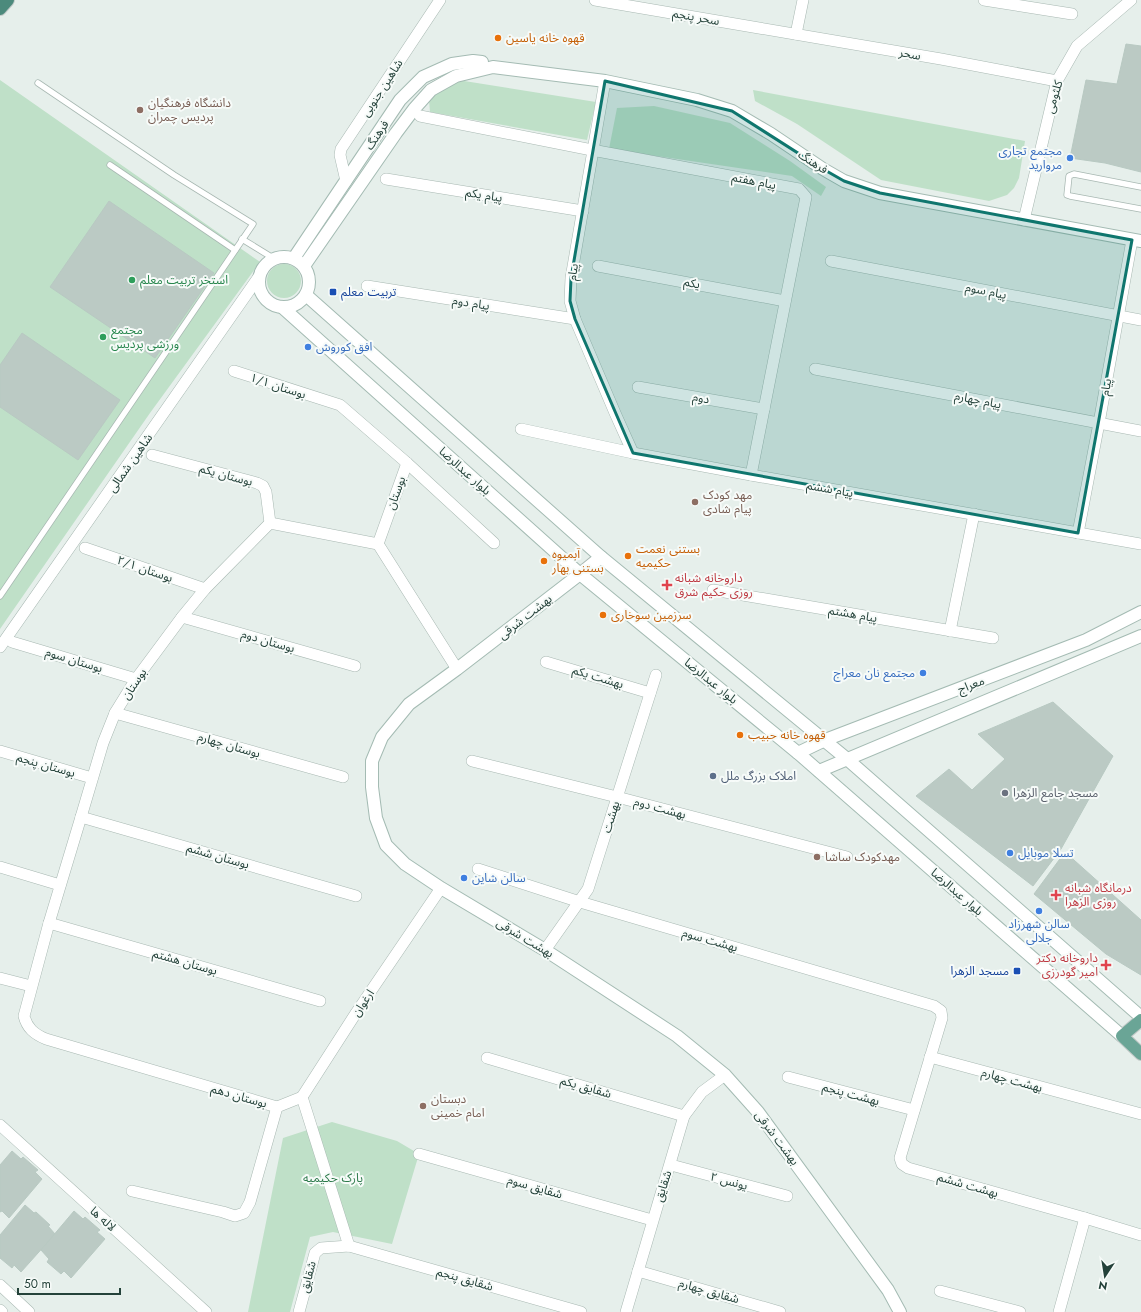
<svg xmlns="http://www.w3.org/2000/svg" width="1141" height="1312" font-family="Jost,'Noto Sans Arabic',sans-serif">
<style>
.green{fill:#bfe0c8}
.building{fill:#bbcac4;stroke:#b8c9c2}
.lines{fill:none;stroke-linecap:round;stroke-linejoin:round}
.service-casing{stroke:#a8b8b2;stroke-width:7}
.minor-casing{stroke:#a8b8b2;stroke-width:12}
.tertiary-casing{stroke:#a8b8b2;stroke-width:14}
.secondary-casing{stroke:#a4bbb3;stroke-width:14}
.primary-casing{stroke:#c2cac8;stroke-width:14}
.trunk-casing{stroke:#c2cac8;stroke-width:14}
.service{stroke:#fff;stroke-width:5.5}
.minor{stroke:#fff;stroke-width:11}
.tertiary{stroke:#fff;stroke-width:12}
.secondary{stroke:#fff;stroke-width:12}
.primary{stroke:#6aa596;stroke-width:12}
.trunk{stroke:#4c8a7c;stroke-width:12}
.marked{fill:#0f766e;fill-opacity:0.2;stroke:#0f766e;stroke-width:3;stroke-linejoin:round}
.food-dot{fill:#e8710a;stroke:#f7fbf9;stroke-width:1.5}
.education-dot{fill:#8d6e63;stroke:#f7fbf9;stroke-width:1.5}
.shop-dot{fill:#3f7fe0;stroke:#f7fbf9;stroke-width:1.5}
.leisure-dot{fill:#2e9e5b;stroke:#f7fbf9;stroke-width:1.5}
.transit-dot{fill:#1a4fb4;stroke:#f7fbf9;stroke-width:1.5}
.health-dot{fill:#e0444e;stroke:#f7fbf9;stroke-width:1.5}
.service-dot{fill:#5c6f8a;stroke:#f7fbf9;stroke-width:1.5}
.worship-dot{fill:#6b7280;stroke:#f7fbf9;stroke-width:1.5}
.labels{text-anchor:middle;stroke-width:4;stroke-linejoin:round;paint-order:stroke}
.street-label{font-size:12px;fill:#24423a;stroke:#f7fbf9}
.food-label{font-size:12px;fill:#c56008;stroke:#f7fbf9;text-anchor:start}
.education-label{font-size:12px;fill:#785e54;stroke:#f7fbf9;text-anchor:start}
.shop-label{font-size:12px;fill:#366cbe;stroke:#f7fbf9;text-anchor:start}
.leisure-label{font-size:12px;fill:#27864d;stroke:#f7fbf9;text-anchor:start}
.transit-label{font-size:12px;fill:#164399;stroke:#f7fbf9;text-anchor:start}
.health-label{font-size:12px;fill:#be3a42;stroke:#f7fbf9;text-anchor:start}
.service-label{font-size:12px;fill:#4e5e75;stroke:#f7fbf9;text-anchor:start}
.worship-label{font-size:12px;fill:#5b616d;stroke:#f7fbf9;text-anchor:start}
.park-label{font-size:12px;fill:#2d7a4b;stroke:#f7fbf9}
</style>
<rect width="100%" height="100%" fill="#e6efeb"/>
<g class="green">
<path d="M0,80L260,262L150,413L0,629Z"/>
<path d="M458,80L596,102L587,140L430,112L429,100L439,90Z"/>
<path d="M753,90L1025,141L1019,178L1014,188L1007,195L989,201L881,180L797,124L755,101Z"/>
<path d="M654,106L730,123L790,161L826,187L821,196L792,176L609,149L617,108Z"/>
<circle cx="284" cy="281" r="17"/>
<path d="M332,1122L397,1141L419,1154L392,1244L333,1232L310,1237L290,1312H248L283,1138Z"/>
</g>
<g class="building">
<path d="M1126,44L1141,46V172L1105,163L1070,158L1086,80L1117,84Z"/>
<path d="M109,201L214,273L155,358L50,287Z"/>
<path d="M22,333L120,400L78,460L0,407V365Z"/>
<path d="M1053,702L1113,756L1061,849L1033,886L916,796L949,769L972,790L1005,759L978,734Z"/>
<path d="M1065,852L1141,920V975L1106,954L1034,894Z"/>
<path d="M12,1151L21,1159L23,1157L38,1170L35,1172L42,1179L9,1218L2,1211L0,1212V1165Z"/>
<path d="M25,1205L34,1213L36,1212L50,1225L48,1226L55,1234L21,1272L14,1265L12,1268L0,1258V1235Z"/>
<path d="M74,1211L83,1219L85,1217L100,1230L97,1232L105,1239L71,1278L64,1271L61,1274L47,1262L49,1259L41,1250Z"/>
</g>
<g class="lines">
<defs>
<g id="service">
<path d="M110,165L235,250"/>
<path d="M1141,187L1074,174L1069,176L1067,195L1070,196L1141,209"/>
<path d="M242,239L273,258"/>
<path d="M0,596L253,224L174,175L38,83"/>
</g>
<g id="minor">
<path d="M595,0L941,59L1057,81"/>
<path d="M984,0L1072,14"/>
<path d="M796,34L803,0"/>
<path d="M605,81L571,278L570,301L575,319L615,413L633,453"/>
<path d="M420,116L592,150L799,189L806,197L751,475"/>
<path d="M386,179L583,211"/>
<path d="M346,181L340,155L341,149L440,0"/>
<path d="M1024,220L1057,81L1077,46L1131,0"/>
<path d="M831,261L1141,320"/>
<path d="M598,266L785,301"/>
<path d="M367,286L575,319"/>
<path d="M815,369L1141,431"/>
<path d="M234,371L340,405L407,463L494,543"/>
<path d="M638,387L764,409"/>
<path d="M521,429L633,453L751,475L1141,544"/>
<path d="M152,455L257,483L263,486L266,492L270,523"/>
<path d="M1078,533L1099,423L1132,240"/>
<path d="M378,544L407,463"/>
<path d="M85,548L205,589"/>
<path d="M713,590L993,638"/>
<path d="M182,617L355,666"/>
<path d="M950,631L974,514"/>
<path d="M12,642L136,679"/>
<path d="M0,647L258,278"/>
<path d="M546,662L650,693"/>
<path d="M115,713L343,777"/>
<path d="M0,751L92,778"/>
<path d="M472,761L617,797L847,857"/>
<path d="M81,817L356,896"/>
<path d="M0,867L60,885"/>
<path d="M478,869L580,902L934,1006L941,1011L942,1018L900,1158L902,1164L908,1168L1085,1218L1141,1235"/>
<path d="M49,923L320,1001"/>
<path d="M545,950L588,889L656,675"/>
<path d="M0,978L31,986"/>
<path d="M930,1057L1141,1114"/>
<path d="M487,1058L684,1116"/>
<path d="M788,1077L914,1110"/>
<path d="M302,1097L349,1246"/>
<path d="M277,1107L46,1039C34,1034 27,1028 24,1016L49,923L81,817L103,743L115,713L136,679L182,617L205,589L270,523L378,544L457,669"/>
<path d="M277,1107L302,1097L356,1013L441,888"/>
<path d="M0,1125L206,1312"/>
<path d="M419,1154L652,1220"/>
<path d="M671,1165L787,1196"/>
<path d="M132,1191L223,1212L235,1216L244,1213L250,1202L277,1107"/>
<path d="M638,1271L780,1312"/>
<path d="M0,1285L29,1312"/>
<path d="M940,1291L1020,1312"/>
<path d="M0,1310L2,1312"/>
<path d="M299,1312L315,1253L321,1248L349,1246L581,1312"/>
<path d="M626,1312L684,1116L702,1092L725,1075"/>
<path d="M1059,1312L1085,1218"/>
</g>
<path id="tertiary" d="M580,574L601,557"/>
<g id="secondary">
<circle cx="284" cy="282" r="25"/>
<path d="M294,258L400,100L423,77L452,64L473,61L482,62"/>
<path d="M304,266L396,133L414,109L431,90L456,76L493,67L605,81L697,100L732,111L771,134L823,169L844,181L880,193L1141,241"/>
<path d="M306,295L601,557L847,759L1141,1017"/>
<path d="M282,307L580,574L798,753L1122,1036"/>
<path d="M580,574L457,669L409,704L382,737L372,761V787L376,818L386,845L405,864L441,888L545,950L677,1036L725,1075L758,1112L888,1290L900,1312"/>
<path d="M798,753L825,740L1086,640L1141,612"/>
<path d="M819,771L1141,636"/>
</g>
<path id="primary" d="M1141,1020L1122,1036L1141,1054"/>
<path id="trunk" d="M0,9L8,0"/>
</defs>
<use href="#service" class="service-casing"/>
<use href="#minor" class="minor-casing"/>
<use href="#tertiary" class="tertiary-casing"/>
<use href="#secondary" class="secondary-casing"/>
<use href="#primary" class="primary-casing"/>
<use href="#trunk" class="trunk-casing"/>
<use href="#service" class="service"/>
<use href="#minor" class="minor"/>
<use href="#tertiary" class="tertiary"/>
<use href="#secondary" class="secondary"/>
<use href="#primary" class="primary"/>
<use href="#trunk" class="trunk"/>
</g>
<path class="marked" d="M605,81L732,111L823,169L844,181L880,193L1132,240L1078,533L633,453L575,319L570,301L571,278Z"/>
<g class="food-dot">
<circle cx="498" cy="38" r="4"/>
<circle cx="628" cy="556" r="4"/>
<circle cx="544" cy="561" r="4"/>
<circle cx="603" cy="615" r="4"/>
<circle cx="740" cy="735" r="4"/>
</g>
<g class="education-dot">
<circle cx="140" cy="110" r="4"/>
<circle cx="695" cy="502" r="4"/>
<circle cx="817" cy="857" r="4"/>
<circle cx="423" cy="1106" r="4"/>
</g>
<g class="shop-dot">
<circle cx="1070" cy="158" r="4"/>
<circle cx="308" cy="347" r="4"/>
<circle cx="923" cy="673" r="4"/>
<circle cx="1010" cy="853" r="4"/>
<circle cx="464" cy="878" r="4"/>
<circle cx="1039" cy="911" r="4"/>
</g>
<g class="leisure-dot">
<circle cx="132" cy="280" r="4"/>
<circle cx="103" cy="337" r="4"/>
</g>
<g class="transit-dot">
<rect x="329" y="288" width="8" height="8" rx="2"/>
<rect x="1013" y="967" width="8" height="8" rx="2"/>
</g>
<g class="health-dot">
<path d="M665 579h4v4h4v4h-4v4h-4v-4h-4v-4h4z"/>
<path d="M1054 889h4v4h4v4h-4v4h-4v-4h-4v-4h4z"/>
<path d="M1104 959h4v4h4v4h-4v4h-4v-4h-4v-4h4z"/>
</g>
<circle class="service-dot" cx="713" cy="776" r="4"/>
<circle class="worship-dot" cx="1005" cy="793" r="4"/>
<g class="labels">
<g class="street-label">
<text transform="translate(696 17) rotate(10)" y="4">سحر پنجم</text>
<text transform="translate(910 54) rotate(10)" y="4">سحر</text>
<text transform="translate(382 88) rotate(-57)" y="4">شاهین جنوبی</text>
<text transform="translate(1054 97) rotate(-74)" y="4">کلثومی</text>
<text transform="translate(377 135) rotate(-56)" y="4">فرهنگ</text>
<text transform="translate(813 162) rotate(33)" y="4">فرهنگ</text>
<text transform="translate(754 181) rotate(11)" y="4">پیام هفتم</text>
<text transform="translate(484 195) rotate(9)" y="4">پیام یکم</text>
<text transform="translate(573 272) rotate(-83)" y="4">پیام</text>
<text transform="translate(692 283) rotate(11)" y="4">یکم</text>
<text transform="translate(986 291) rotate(11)" y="4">پیام سوم</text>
<text transform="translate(471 303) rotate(9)" y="4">پیام دوم</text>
<text transform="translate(278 386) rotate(18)" y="4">بوستان ۱/۱</text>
<text transform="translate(1106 387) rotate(-80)" y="4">پیام</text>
<text transform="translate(701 398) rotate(10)" y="4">دوم</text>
<text transform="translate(978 400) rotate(11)" y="4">پیام چهارم</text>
<text transform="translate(130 463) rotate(-55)" y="4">شاهین شمالی</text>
<text transform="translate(465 471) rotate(42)" y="4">بلوار عبدالرضا</text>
<text transform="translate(226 475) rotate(15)" y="4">بوستان یکم</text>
<text transform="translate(830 489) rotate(10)" y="4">پیام ششم</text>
<text transform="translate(396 493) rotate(-70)" y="4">بوستان</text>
<text transform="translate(145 569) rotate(19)" y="4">بوستان ۲/۱</text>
<text transform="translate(853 614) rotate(10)" y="4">پیام هشتم</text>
<text transform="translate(525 617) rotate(-38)" y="4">بهشت شرقی</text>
<text transform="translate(268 641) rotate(16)" y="4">بوستان دوم</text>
<text transform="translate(74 660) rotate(17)" y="4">بوستان سوم</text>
<text transform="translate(598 677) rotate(17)" y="4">بهشت یکم</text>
<text transform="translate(711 681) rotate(39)" y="4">بلوار عبدالرضا</text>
<text transform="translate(134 684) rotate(-56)" y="4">بوستان</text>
<text transform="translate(971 685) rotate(-21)" y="4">معراج</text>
<text transform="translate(229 745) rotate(16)" y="4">بوستان چهارم</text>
<text transform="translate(46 765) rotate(16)" y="4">بوستان پنجم</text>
<text transform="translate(660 808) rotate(15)" y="4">بهشت دوم</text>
<text transform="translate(611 817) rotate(-73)" y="4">بهشت</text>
<text transform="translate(218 856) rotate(16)" y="4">بوستان ششم</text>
<text transform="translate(957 892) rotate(41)" y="4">بلوار عبدالرضا</text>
<text transform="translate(525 938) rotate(31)" y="4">بهشت شرقی</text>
<text transform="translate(710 940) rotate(16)" y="4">بهشت سوم</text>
<text transform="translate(185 962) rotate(16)" y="4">بوستان هشتم</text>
<text transform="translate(363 1003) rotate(-56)" y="4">ارغوان</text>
<text transform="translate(1012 1080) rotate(15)" y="4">بهشت چهارم</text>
<text transform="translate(586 1087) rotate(16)" y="4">شقایق یکم</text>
<text transform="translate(851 1094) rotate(15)" y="4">بهشت پنجم</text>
<text transform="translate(239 1096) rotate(16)" y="4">بوستان دهم</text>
<text transform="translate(777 1138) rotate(53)" y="4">بهشت شرقی</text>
<text transform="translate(729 1181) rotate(15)" y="4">یونس ۲</text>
<text transform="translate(968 1185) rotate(16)" y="4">بهشت ششم</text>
<text transform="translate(663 1186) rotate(-72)" y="4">شقایق</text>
<text transform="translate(535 1187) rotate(16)" y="4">شقایق سوم</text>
<text transform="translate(103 1219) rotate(42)" y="4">لاله ها</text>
<text transform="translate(308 1277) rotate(-75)" y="4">شقایق</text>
<text transform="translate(465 1279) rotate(16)" y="4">شقایق پنجم</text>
<text transform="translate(709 1291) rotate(16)" y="4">شقایق چهارم</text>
</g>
<g class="food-label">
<text x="506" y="42">قهوه خانه یاسین</text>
<text x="636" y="553">بستنی نعمت<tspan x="636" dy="14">حکیمیه</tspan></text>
<text x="552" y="558">آبمیوه<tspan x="552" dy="14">بستنی بهار</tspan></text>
<text x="611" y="619">سرزمین سوخاری</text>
<text x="748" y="739">قهوه خانه حبیب</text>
</g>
<g class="education-label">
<text x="148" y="107">دانشگاه فرهنگیان<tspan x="148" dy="14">پردیس چمران</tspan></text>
<text x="703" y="499">مهد کودک<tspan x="703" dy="14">پیام شادی</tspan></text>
<text x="825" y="861">مهدکودک ساشا</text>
<text x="431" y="1103">دبستان<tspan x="431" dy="14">امام خمینی</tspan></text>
</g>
<g class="shop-label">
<text x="1062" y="155" text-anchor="end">مجتمع تجاری<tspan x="1062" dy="14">مروارید</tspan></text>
<text x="316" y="351">افق کوروش</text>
<text x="915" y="677" text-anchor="end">مجتمع نان معراج</text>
<text x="1018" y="857">تسلا موبایل</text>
<text x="472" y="882">سالن شاین</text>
<text x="1039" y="928" text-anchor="middle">سالن شهرزاد<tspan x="1039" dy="14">جلالی</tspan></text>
</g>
<g class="leisure-label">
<text x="140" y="284">استخر تربیت معلم</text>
<text x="111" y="334">مجتمع<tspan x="111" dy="14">ورزشی پردیس</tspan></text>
</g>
<g class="transit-label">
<text x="341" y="296">تربیت معلم</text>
<text x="1009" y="975" text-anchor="end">مسجد الزهرا</text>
</g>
<g class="health-label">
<text x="675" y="582">داروخانه شبانه<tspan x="675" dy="14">روزی حکیم شرق</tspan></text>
<text x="1065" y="892">درمانگاه شبانه<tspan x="1065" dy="14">روزی الزهرا</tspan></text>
<text x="1098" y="962" text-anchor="end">داروخانه دکتر<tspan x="1098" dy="14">امیر گودرزی</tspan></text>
</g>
<g class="service-label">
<text x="721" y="780">املاک بزرگ ملل</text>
</g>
<g class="worship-label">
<text x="1013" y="797">مسجد جامع الزهرا</text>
</g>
<g class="park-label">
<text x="333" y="1182">پارک حکیمیه</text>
</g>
</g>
<g transform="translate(1105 1276) rotate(192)" stroke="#f7fbf9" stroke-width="3" paint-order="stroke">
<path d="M0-3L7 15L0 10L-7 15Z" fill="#24423a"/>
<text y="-6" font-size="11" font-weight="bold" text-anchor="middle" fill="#24423a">N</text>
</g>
<path d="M18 1288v6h102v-6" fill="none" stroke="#24423a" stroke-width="2"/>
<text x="24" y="1288" font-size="12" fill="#24423a" stroke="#f7fbf9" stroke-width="3" paint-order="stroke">50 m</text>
</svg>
